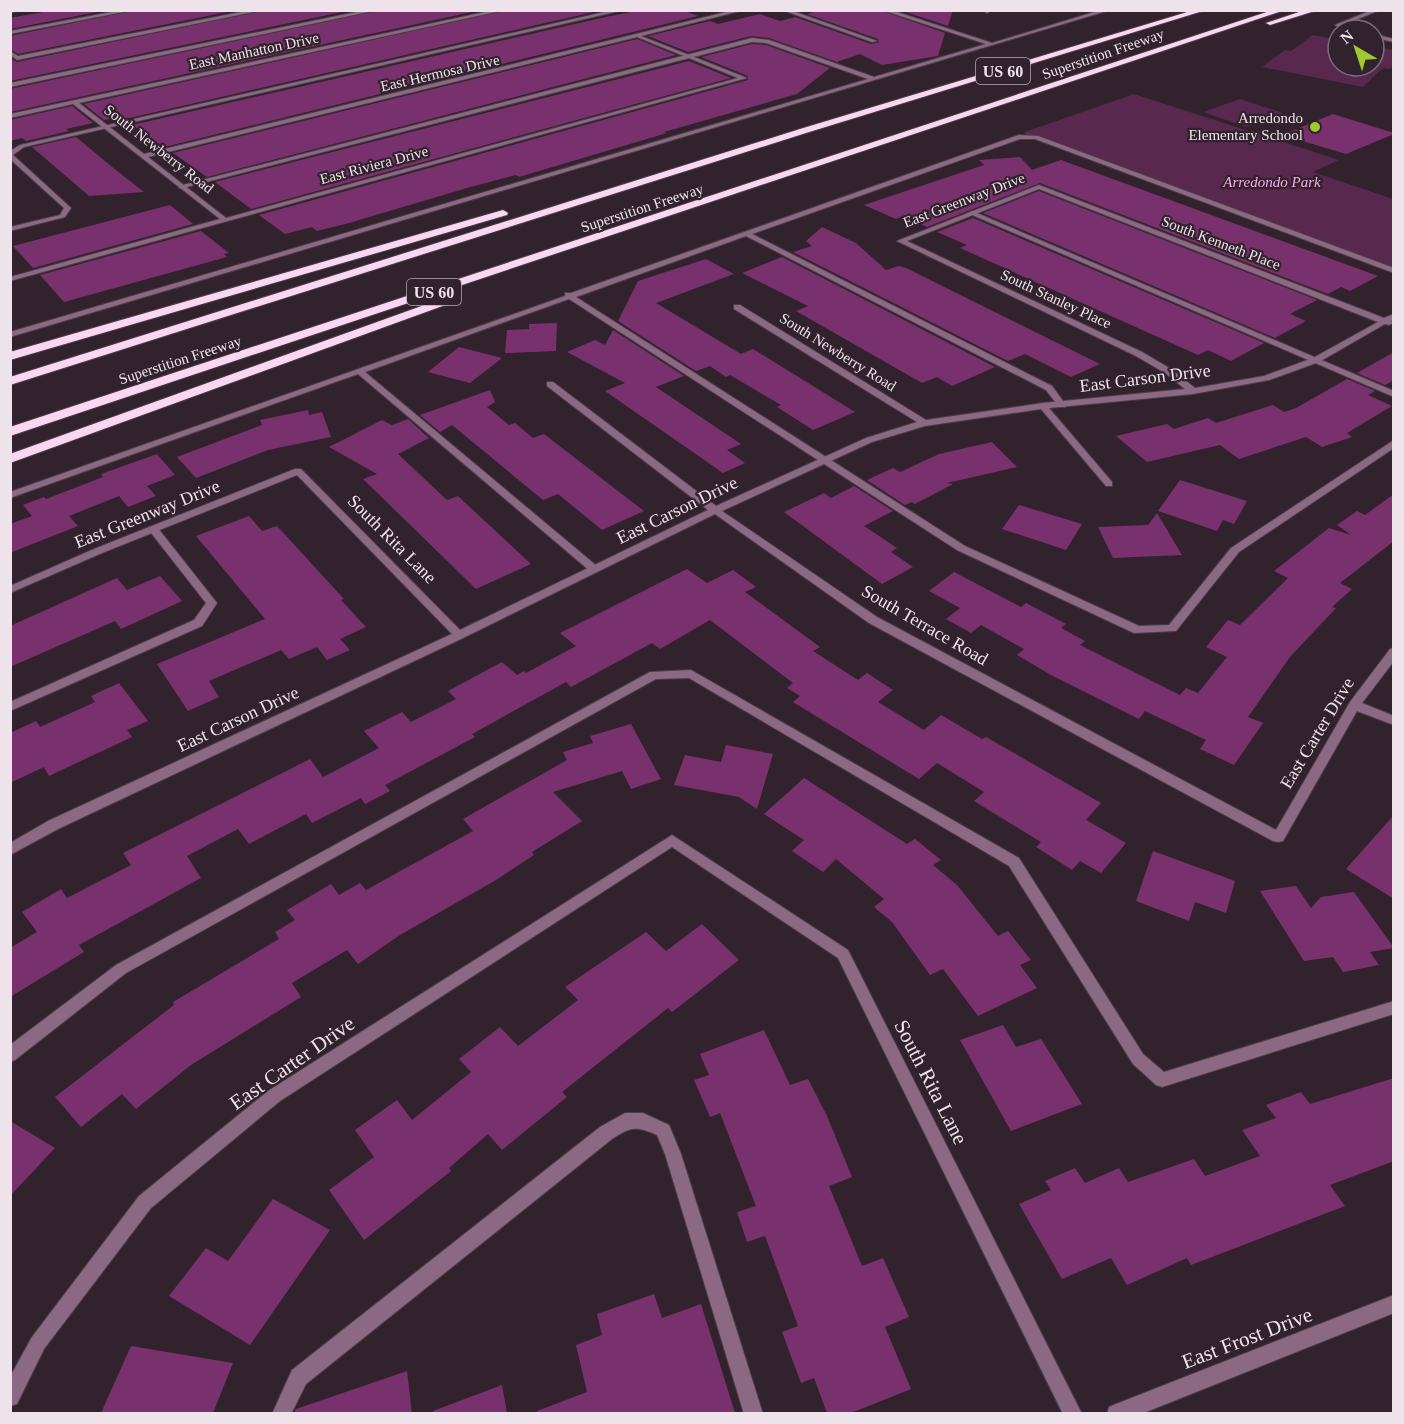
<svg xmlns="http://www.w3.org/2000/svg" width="1404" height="1424" font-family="'Times New Roman',serif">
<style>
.green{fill:#58284f}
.building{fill:#79316d}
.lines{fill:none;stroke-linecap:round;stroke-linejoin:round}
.service-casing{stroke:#4c3d48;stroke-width:2}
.minor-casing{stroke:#4c3d48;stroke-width:2}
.motorway-casing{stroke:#4c3d48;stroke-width:2}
.service{fill:#8b6983;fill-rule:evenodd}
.minor{fill:#8b6983;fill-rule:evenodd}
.motorway{fill:#f9d7f1;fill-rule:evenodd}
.poi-dot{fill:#9eca2e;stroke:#32222e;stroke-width:2}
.labels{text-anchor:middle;stroke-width:4.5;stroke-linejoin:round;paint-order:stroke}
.far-street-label{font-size:15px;fill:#eee3eb;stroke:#32222e}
.far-poi-label{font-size:15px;fill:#eee3eb;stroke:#32222e;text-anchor:end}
.far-park-label{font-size:15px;font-style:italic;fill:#fdabec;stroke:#32222e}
.shield{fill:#32222e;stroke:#b6a9b2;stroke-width:1.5}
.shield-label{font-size:16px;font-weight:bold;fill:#eee3eb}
.street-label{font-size:18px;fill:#eee3eb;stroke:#32222e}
.near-street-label{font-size:21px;fill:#eee3eb;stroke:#32222e}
</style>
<rect width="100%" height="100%" fill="#32222e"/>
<g class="green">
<path d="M1313,35L1338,40V66H1374V46L1393,50V66L1390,69L1383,68L1363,87L1262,67L1285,50L1291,51Z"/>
<path d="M1134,94L1339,160L1313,172L1393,199V271L1036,137H1024L1025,132Z"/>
<path d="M1240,99L1283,113L1246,127L1203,112Z"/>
</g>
<g class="building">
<path d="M54,10H107L10,29V18Z"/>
<path d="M136,10H237L18,54L10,49V36Z"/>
<path d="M265,10H352L10,81V58L17,62Z"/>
<path d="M380,10H481L10,112V89Z"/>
<path d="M507,10L598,11L125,119L120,117L104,120L84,104Z"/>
<path d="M642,10H682L698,16L164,147L132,125L610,16Z"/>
<path d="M821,10H880L945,33L938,56L882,65L860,54L837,62L769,38L751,36L688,52L648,36L710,21L718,24L760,14L780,21L795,17L871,44L879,42L878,39L807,14Z"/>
<path d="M900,10H953L948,26Z"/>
<path d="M637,39L676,55L207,177L173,153Z"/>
<path d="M752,44L766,45L830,68L797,94L664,132L667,133L519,177L516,175L467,188L349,223L317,231L312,227L285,234L259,215L748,80V76L701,57Z"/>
<path d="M689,61L731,78L251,209L215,182Z"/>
<path d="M72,106L93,123L66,129L69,131L26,141L22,138L10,141V120Z"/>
<path d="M1333,114L1394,133V134L1346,154L1282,135Z"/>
<path d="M76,137L112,167L144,192L89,196L32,147Z"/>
<path d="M1020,157L1032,170L1061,160L1378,276L1350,291L1341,287L1328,294L1040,183L927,227L903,216L896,219L864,205L984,165L979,160Z"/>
<path d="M1039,191L1317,300L1290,314L1306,321L1275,338L983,213Z"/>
<path d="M170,205L193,224L33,268L13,246Z"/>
<path d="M973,218L1264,343L1231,361L1208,350L1198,355L960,248L967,245L937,232Z"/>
<path d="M822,227L856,243L886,270L899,266L906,268L1100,364L1071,377L1025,354L1008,361L793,252L812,246L806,241Z"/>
<path d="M201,231L229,253L224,254L227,257L64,302L40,275Z"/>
<path d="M782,257L995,367L952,386L937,377L922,383L796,311L808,306L742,273Z"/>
<path d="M706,259L734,274L656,303L741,354L753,349L855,412L813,430L777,407L781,405L730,375L726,377L710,366L696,371L618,321L638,281Z"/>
<path d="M557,323L556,351L505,353L507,330L529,329V324Z"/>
<path d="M613,330L684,376L656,387L741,444L727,450L745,463L723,473L605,391L625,383L567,352L595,340L605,345Z"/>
<path d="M459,347L502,358L470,383L428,372Z"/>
<path d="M1394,352V380L1385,385L1357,373Z"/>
<path d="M1347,379L1375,391L1368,395L1392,406L1347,433L1352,437L1322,447L1306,437L1239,459L1220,445L1147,462L1116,436L1167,424L1174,429L1208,418L1216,423L1273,405L1284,412L1296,408Z"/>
<path d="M490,390L495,402L487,407L509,425L515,423L533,438L544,434L644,511L602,530L558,494L543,500L452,425L440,432L420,415Z"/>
<path d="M308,410L309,415L322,412L331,437L268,450L196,478L177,457L262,425L260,420Z"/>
<path d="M408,419L429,438L398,454L447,500L458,496L531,564L476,589L363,479L377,474L329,447L382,420L392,425Z"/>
<path d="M992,442L1017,467L947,483L953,484L915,504L912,502L905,505L867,480L893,468L900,472L939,454Z"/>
<path d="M157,454L175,475L147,486L156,496L128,507L119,496L69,516L78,526L10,553V524L32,516L23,505L44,497L46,499L103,477L101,474Z"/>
<path d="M1180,480L1247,501L1234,524L1223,520L1217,531L1158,511Z"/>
<path d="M854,486L893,511L864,526L897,548L891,552L913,567L882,584L784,512L824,493L831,498Z"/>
<path d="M1394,494V541L1340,583L1352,589L1332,607L1336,608L1290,657L1248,717L1263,723L1234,765L1200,749L1206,740L1145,711L1139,719L1051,675L1017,655L1024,649L981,625L971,633L946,619L960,608L929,591L954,572L1021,607L1026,603L1066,624L1061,628L1085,641L1080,645L1180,695L1186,688L1198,693L1227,657L1206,647L1228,620L1240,625L1288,578L1274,571L1329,528L1351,535L1337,525L1357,511L1365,515Z"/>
<path d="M1019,505L1082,524L1066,550L1002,529Z"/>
<path d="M1157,513L1182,555L1113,558L1098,527L1148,525Z"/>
<path d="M249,516L262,531L277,526L344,599L341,600L366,627L340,639L350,650L327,660L317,647L289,659L281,650L209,681L219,697L188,711L157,664L265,619L196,536Z"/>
<path d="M687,569L707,583L733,570L756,587L745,592L820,647L813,651L858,680L867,673L893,690L878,702L924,730L941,715L982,739L986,737L1101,803L1086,820L1126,843L1101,873L1080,861L1072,870L1036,847L1041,842L974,801L984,792L937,763L919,779L793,702L800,696L787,688L793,683L710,620L660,649L652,643L571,687L566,682L472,734L475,737L385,785L390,791L365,804L361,798L312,823L306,814L249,844L238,829L187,856L201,878L79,945L84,952L10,997V948L37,932L22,912L61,889L67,898L131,865L123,853L310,759L323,777L379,748L364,731L402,712L411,722L456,699L448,691L502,662L517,675L524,671L526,673L576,646L560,633Z"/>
<path d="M160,576L182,601L121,629L115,621L10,667V626L117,578L127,590Z"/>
<path d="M119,683L148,721L127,730L132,737L49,776L44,767L10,783V733L36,721L40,727L95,702L91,696Z"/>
<path d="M631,724L661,779L631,789L622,771L553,792L582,821L532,852L534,855L496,880L400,935L358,964L347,950L292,983L301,997L191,1065L136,1109L122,1094L81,1127L55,1097L174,1005L173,1002L279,939L275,932L295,920L287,910L331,884L339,895L360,883L366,890L473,831L463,819L567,760L563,752L593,743L590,736Z"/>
<path d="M726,745L773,754L757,809L739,797L674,785L685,755L721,762Z"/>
<path d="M804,778L907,844L915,839L941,860L933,865L957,885L998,936L1008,931L1031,960L1020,965L1037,988L978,1016L943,969L930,975L892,922L874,907L884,899L836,859L823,872L792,851L804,840L764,814Z"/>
<path d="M1394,815V899L1346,869Z"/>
<path d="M1153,851L1235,881L1226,913L1195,902L1189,921L1136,901Z"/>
<path d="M1296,886L1311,908L1321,897L1354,892L1394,948L1370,952L1379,965L1343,972L1333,957L1304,961L1260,891Z"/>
<path d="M702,924L739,960L672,1012L668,1008L562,1092L567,1097L502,1150L488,1134L449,1168L451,1171L364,1240L329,1190L374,1157L355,1130L397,1100L412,1120L471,1072L459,1059L500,1027L518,1046L578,1000L565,987L646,932L666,951Z"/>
<path d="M1003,1025L1016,1047L1041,1039L1082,1104L1011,1131L960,1040Z"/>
<path d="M764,1030L790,1085L808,1079L827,1116L852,1177L829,1186L862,1266L883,1258L909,1317L885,1327L911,1389L851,1413H827L814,1378L801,1383L782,1332L798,1326L765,1236L747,1242L737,1212L756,1206L720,1113L710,1117L694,1080L709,1075L700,1054Z"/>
<path d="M1394,1078V1161L1330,1185L1345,1206L1191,1265L1187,1258L1127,1285L1111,1258L1062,1279L1019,1204L1051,1190L1045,1181L1075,1168L1085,1183L1119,1168L1128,1182L1194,1159L1205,1176L1260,1156L1242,1130L1276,1118L1266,1105L1301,1092L1310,1104Z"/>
<path d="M10,1121L55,1148L10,1196Z"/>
<path d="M273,1199L330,1230L250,1345L169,1296L206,1248L228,1261Z"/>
<path d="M654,1294L662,1318L701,1304L735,1413H537V1411L587,1392L576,1345L602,1335L597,1314Z"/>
<path d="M131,1346L233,1363L213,1413H101Z"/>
<path d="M407,1371L412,1413H294L296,1409Z"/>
<path d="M502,1385L507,1413H433V1411Z"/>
</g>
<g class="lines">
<defs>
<g id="service">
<path d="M122,10H134L10,34V31Z"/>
<path d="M366,10H378L10,87V83Z"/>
<path d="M613,10H624L24,147L13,155L71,208L65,217L10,231V227L60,215L64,208L10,159V151L20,145Z"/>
<path d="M882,10H891L992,43L1101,10H1110L10,337V332L868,79L766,43L752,42L183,188H179V186L752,38L769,40L874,77L986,44Z"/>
<path d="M1372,10H1380L1343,25L1354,30H1346L1335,25Z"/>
<path d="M1374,34L1394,39V42L1374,38Z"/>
<path d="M1019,135L1038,136L1394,268V273L1035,139H1020L752,234L1052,386L1066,405L1065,407H1059L1046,390L746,236L576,297L965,546L1139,626L1169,625L1231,548L1394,440V448L1239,552L1176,631L1134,633L957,550L569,299L365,372L598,567L599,569L598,571H590L358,374L10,498V492L565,296V293H571Z"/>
<path d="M972,211L1394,391V397L970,214L969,213Z"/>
<path d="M153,526L157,527L217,603L202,626L10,711V702L194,620L206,603L148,529Z"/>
<path d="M691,670L1019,858L1143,1054L1164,1072L1394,1001V1014L1162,1087L1156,1085L1133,1064L1009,866L689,678L656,679L126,973L15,1060L10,1062V1045L116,965L650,672Z"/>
<path d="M625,1113H643L669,1125L681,1154L763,1414H744L665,1154L657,1135C637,1126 631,1126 612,1139L306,1384L291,1414H272L292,1370L600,1127Z"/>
</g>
<g id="minor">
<path d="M10,10H19L10,13Z"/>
<path d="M251,10H263L17,60L10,55V51L18,56Z"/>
<path d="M494,10H505L79,103L144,154L734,10H744L641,36L747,78L10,281V277L220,219L73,104L10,118V114ZM637,37L738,78L226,218L148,157Z"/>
<path d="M782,10H790L877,41L872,42Z"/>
<path d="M982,10H988L989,12L987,13Z"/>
<path d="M1039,185L1384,318L1394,314V320L1391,321L1393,323L1389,325L1385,324L1319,362L1269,380L1193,394L1049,408L1112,482V486H1106L1041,409L925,426L872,442L722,511L877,617L1276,830L1350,702L1390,649L1394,648V661L1362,703L1394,716V725L1357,711L1283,841L1278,842L1273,841L869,623L715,514L463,638L58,829L10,855V843L48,821L452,634L297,475L102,553L10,593V586L94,549L295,469H301L460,630L708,510L547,386V382H553L716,506L866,438L917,422L734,309V305H740L926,420L1043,403L1185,389L1165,373L1136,356L897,241ZM1039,189L1378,322L1313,358L1264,376L1195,388L1171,369L1142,352L907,241Z"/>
<path d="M672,835L848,950L1082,1414H1063L838,958L672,847L280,1101L151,1208L44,1349L17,1404L10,1406V1377L32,1337L139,1196L268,1091Z"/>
<path d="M1394,1295V1313L1141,1414H1107L1109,1407L1116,1404Z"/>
</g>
<g id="motorway">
<path d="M1194,10H1206L806,133L10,385V377L800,129Z"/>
<path d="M1273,10H1285L10,436V427Z"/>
<path d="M1305,10H1318L1270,25L1266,23Z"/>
<path d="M503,210L508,213L507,215L10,360V352Z"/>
<path d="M455,294L461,298L459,300L10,463V454Z"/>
</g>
</defs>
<use href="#service" class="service-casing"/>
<use href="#minor" class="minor-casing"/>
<use href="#motorway" class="motorway-casing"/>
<use href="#service" class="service"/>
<use href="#minor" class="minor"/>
<use href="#motorway" class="motorway"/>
</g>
<circle class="poi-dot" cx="1315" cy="127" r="6"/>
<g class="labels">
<g class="far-street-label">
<text transform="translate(254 51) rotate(-12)" y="5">East Manhatton Drive</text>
<text transform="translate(1103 54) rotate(-19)" y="5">Superstition Freeway</text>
<text transform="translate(440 73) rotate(-13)" y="5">East Hermosa Drive</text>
<text transform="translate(159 149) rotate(38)" y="5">South Newberry Road</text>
<text transform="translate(374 165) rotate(-15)" y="5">East Riviera Drive</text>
<text transform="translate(964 200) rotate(-21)" y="5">East Greenway Drive</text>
<text transform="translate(642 208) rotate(-18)" y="5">Superstition Freeway</text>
<text transform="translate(1221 243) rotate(21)" y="5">South Kenneth Place</text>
<text transform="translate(1056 299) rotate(25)" y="5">South Stanley Place</text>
<text transform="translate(838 352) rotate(32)" y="5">South Newberry Road</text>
<text transform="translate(180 360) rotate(-18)" y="5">Superstition Freeway</text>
</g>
<g class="far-poi-label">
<text x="1303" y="123">Arredondo<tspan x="1303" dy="17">Elementary School</tspan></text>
</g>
<g class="far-park-label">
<text x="1272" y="187">Arredondo Park</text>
</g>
<g class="shield">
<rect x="976" y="58" width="54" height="26" rx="4.5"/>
<rect x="407" y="279" width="54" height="26" rx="4.5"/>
</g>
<g class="shield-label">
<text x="1003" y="77">US 60</text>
<text x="434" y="298">US 60</text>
</g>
<g class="street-label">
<text transform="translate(1145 378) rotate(-7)" y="6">East Carson Drive</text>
<text transform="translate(677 510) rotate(-26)" y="6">East Carson Drive</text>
<text transform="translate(147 514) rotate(-22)" y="6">East Greenway Drive</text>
<text transform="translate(392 539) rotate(45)" y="6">South Rita Lane</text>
<text transform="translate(925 625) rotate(30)" y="6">South Terrace Road</text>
<text transform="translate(238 719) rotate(-25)" y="6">East Carson Drive</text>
<text transform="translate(1317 733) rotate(-59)" y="6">East Carter Drive</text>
</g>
<g class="near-street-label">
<text transform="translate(292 1063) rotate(-35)" y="7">East Carter Drive</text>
<text transform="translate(931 1082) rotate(63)" y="7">South Rita Lane</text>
<text transform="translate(1247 1338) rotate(-21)" y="7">East Frost Drive</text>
</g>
</g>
<rect width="1404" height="1424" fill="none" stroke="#eee3eb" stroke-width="24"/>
<g transform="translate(1356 48) rotate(321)"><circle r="28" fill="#32222e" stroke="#7d6f7a" stroke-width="1.5"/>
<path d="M0-4.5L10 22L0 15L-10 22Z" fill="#9eca2e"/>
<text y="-9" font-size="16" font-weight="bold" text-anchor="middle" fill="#eee3eb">N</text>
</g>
</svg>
